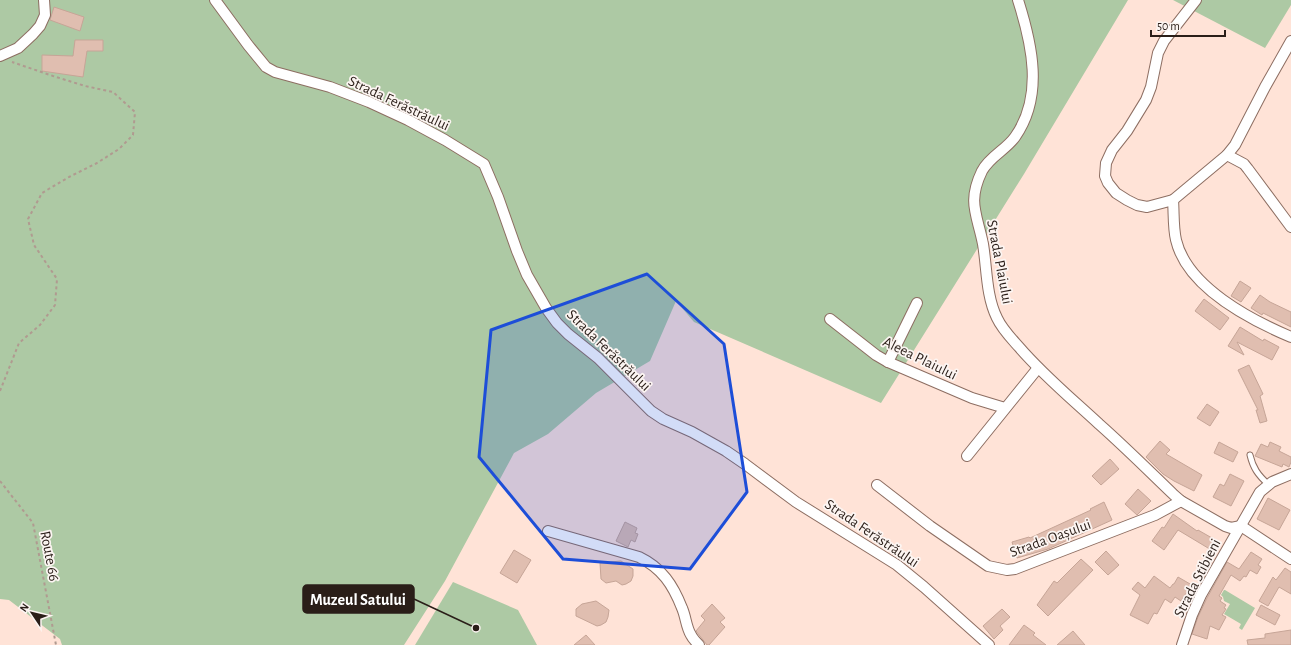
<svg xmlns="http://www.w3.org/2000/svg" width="1291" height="645" font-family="'Alegreya Sans',sans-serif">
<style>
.green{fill:#adc9a4}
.building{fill:#e0beb0;stroke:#c6a597}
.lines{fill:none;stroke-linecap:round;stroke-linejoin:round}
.lane-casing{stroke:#8d6e62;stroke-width:7}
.street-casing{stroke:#8d6e62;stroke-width:12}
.path{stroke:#b09a90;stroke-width:2;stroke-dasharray:3 3;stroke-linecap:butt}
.lane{stroke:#fff;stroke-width:5}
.street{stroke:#fff;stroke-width:10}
.marked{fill:#1d4ed8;fill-opacity:0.2;stroke:#1d4ed8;stroke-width:3;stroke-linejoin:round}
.labels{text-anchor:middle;stroke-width:3.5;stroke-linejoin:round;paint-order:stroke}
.street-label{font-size:15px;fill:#2a1e18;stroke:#fcf5f2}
.leader{fill:none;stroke:#2a1e18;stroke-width:1.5}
.callout-dot{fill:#2a1e18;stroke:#fcf5f2;stroke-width:1.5}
.callout{fill:#2a1e18;stroke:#2a1e18;stroke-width:1.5}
.callout-label{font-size:16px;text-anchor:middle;font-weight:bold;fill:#fff}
</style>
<rect width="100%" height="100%" fill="#ffe3d7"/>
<g class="green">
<path d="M0,0H1128L1024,174L881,403L694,322L676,301L650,361L596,393L548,434L514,453L445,581L404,645H62L60,639L9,600L0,599Z"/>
<path d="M1173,0H1291V5L1265,48Z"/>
<path d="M453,582L518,610L537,645H415Z"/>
<path d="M1224,590H1225L1255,608L1242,630L1239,628L1241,624L1224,614L1230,604L1224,601L1223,597L1221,595Z"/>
</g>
<g class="building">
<path d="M54,7L84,17L80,31L50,20Z"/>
<path d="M75,40H103V51H87L83,77L42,71V55L73,56Z"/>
<path d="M1240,281L1251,288L1241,302L1231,296Z"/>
<path d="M1260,295L1270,302L1291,312V327L1263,313L1262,315L1251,308Z"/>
<path d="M1204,299L1229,318L1220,330L1195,311Z"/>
<path d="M1240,327L1263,341L1264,339L1279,347L1272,360L1237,342L1244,355L1228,346Z"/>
<path d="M1249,365L1263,394L1260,396L1267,421L1260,423L1256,410H1258L1238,370Z"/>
<path d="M1207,404L1219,412L1210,426L1197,418Z"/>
<path d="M1160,441L1170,450L1166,454L1202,475L1194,491L1174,481L1163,474L1146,457Z"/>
<path d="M1219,442L1238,452L1233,462L1214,453Z"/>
<path d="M1270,442L1281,447L1279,451L1291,457V462L1289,467L1283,464L1282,467L1255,456L1261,444L1268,447Z"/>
<path d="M1110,459L1119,469L1101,485L1092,476Z"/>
<path d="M1230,474L1244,481L1231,506L1213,497L1220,484L1224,486Z"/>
<path d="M1138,489L1151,501L1137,515L1125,504Z"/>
<path d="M1268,498L1290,510L1279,530L1257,519Z"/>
<path d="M1104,502L1112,520L1048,549L1017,558L1012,542L1029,537L1030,538L1091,510L1090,509Z"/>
<path d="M1173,514L1197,531L1198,530L1219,542L1213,551L1178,530L1164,550L1152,541L1162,527L1164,528Z"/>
<path d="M625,522L637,528L635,533L638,534L635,542L631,540L628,547L616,541Z"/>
<path d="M514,550L531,560L517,583L500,573Z"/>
<path d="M1106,551L1119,565L1108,575L1095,562Z"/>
<path d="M1251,552L1262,559L1258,565L1261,567L1257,574L1250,570L1246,577L1244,576L1240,581L1231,575L1219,596L1222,598L1220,601L1226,605L1224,608L1226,609L1222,615L1226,617L1219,630L1210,626L1207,639L1192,634L1198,617L1207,598L1227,562L1239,569Z"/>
<path d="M1081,559L1093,570L1048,616L1037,605L1054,581L1057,583Z"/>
<path d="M621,561L633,569V576L631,581L626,584L622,585L616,581L606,583L601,579L600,563Z"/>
<path d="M1285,568L1291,572V594L1279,587L1268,606L1259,601L1273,577L1276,580Z"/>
<path d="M1154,576L1170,588L1173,584H1174L1178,577L1197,588L1194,596L1187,592L1181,601L1175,597L1171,603L1165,599L1157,614L1154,613L1148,624L1130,615L1140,595L1132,589L1138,582L1145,588Z"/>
<path d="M596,601L609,610L608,617L606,622L601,625L597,626L576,616V609L582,604Z"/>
<path d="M712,604L725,618L720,622L725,627L709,645H707L696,631L705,620L701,616Z"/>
<path d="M1261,605L1280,615L1275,625L1256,615Z"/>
<path d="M1002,609L1010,617L1000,626L1003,630L994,639L983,626Z"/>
<path d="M1024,625L1035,633L1033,635L1046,645H1009Z"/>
<path d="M1291,630V645H1248L1247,640L1265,638V634Z"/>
<path d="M1073,631L1085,645H1057Z"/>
<path d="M586,635L595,645H574Z"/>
</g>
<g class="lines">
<defs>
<path id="lane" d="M1250,455C1253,468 1258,475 1268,484"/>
<g id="street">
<path d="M215,0L248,45L266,67L275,72L330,87L369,102L408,120L445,140L484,164L498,197L517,251L527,275L546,308L557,323L568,334L598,358L651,411L663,419L692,432L726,451L745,464L796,502L897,565L924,587L989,645"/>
<path d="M1018,0C1032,44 1044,96 1015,137C1006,150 990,156 982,171C967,202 977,214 983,244C987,268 986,296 997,318C1002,329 1011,338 1019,347C1043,375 1072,399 1099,424C1125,447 1149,471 1174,495L1181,501L1225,526L1231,528L1241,526"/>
<path d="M1196,0L1164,41L1158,53L1151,87L1146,100L1127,131L1112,150L1106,163L1105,176L1108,183L1116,193L1127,200L1137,205L1147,207L1173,200L1227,155L1235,145L1265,87L1291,41"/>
<path d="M0,56L18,48L33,34L40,26L45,15L44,0"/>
<path d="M1227,155L1244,164L1248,169L1291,227"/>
<path d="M1173,200C1174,213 1173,227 1176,240C1187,287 1251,320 1291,337"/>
<path d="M830,319L876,355L888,362L972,398L1005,408"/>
<path d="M888,362L917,303"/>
<path d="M967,456L1038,368"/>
<path d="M877,485L930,526L988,566L1007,570L1015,569L1155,515L1181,501"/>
<path d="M1241,526L1291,559"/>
<path d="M548,531L639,557C662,568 673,585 682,608C686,617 686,627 691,635C693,639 696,642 699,645"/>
<path d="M1182,645L1192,615L1201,595L1260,492L1272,482L1291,474"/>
</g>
</defs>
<use href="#lane" class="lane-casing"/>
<use href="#street" class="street-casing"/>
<g class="path">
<path d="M0,391L19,343L40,325L55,305L57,279L34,245L28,219L42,193L69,177L97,163L119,149L133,135L135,112L113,92L85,86L53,76L12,62"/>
<path d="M0,481L33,523L56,645"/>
</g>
<use href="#lane" class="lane"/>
<use href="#street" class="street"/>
</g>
<path class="marked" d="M647,274L724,344L747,492L690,569L563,559L479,457L491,330Z"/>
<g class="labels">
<g class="street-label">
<text transform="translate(399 103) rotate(25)" y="5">Strada Ferăstrăului</text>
<text transform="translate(1000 262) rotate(79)" y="5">Strada Plaiului</text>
<text transform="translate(609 350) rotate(44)" y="5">Strada Ferăstrăului</text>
<text transform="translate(920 358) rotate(26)" y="5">Aleea Plaiului</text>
<text transform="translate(872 533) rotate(34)" y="5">Strada Ferăstrăului</text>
<text transform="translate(1050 538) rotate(-20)" y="5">Strada Oașului</text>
<text transform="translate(50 556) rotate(79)" y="5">Route 66</text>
<text transform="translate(1197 578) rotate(-63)" y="5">Strada Stibieni</text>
</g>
</g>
<path class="leader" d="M476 628L414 599"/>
<circle class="callout-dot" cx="476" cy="628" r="4"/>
<rect class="callout" x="303" y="585" width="111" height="28" rx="4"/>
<g class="callout-label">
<text x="358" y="605">Muzeul Satului</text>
</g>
<g transform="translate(32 613) rotate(305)" stroke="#fcf5f2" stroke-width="3" paint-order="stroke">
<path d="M0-3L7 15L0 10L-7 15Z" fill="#2a1e18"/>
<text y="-6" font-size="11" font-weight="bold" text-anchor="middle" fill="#2a1e18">N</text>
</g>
<path d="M1151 30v6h74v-6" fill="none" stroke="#2a1e18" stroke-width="2"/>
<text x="1157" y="30" font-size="12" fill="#2a1e18" stroke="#fcf5f2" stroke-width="3" paint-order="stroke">50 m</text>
</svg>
